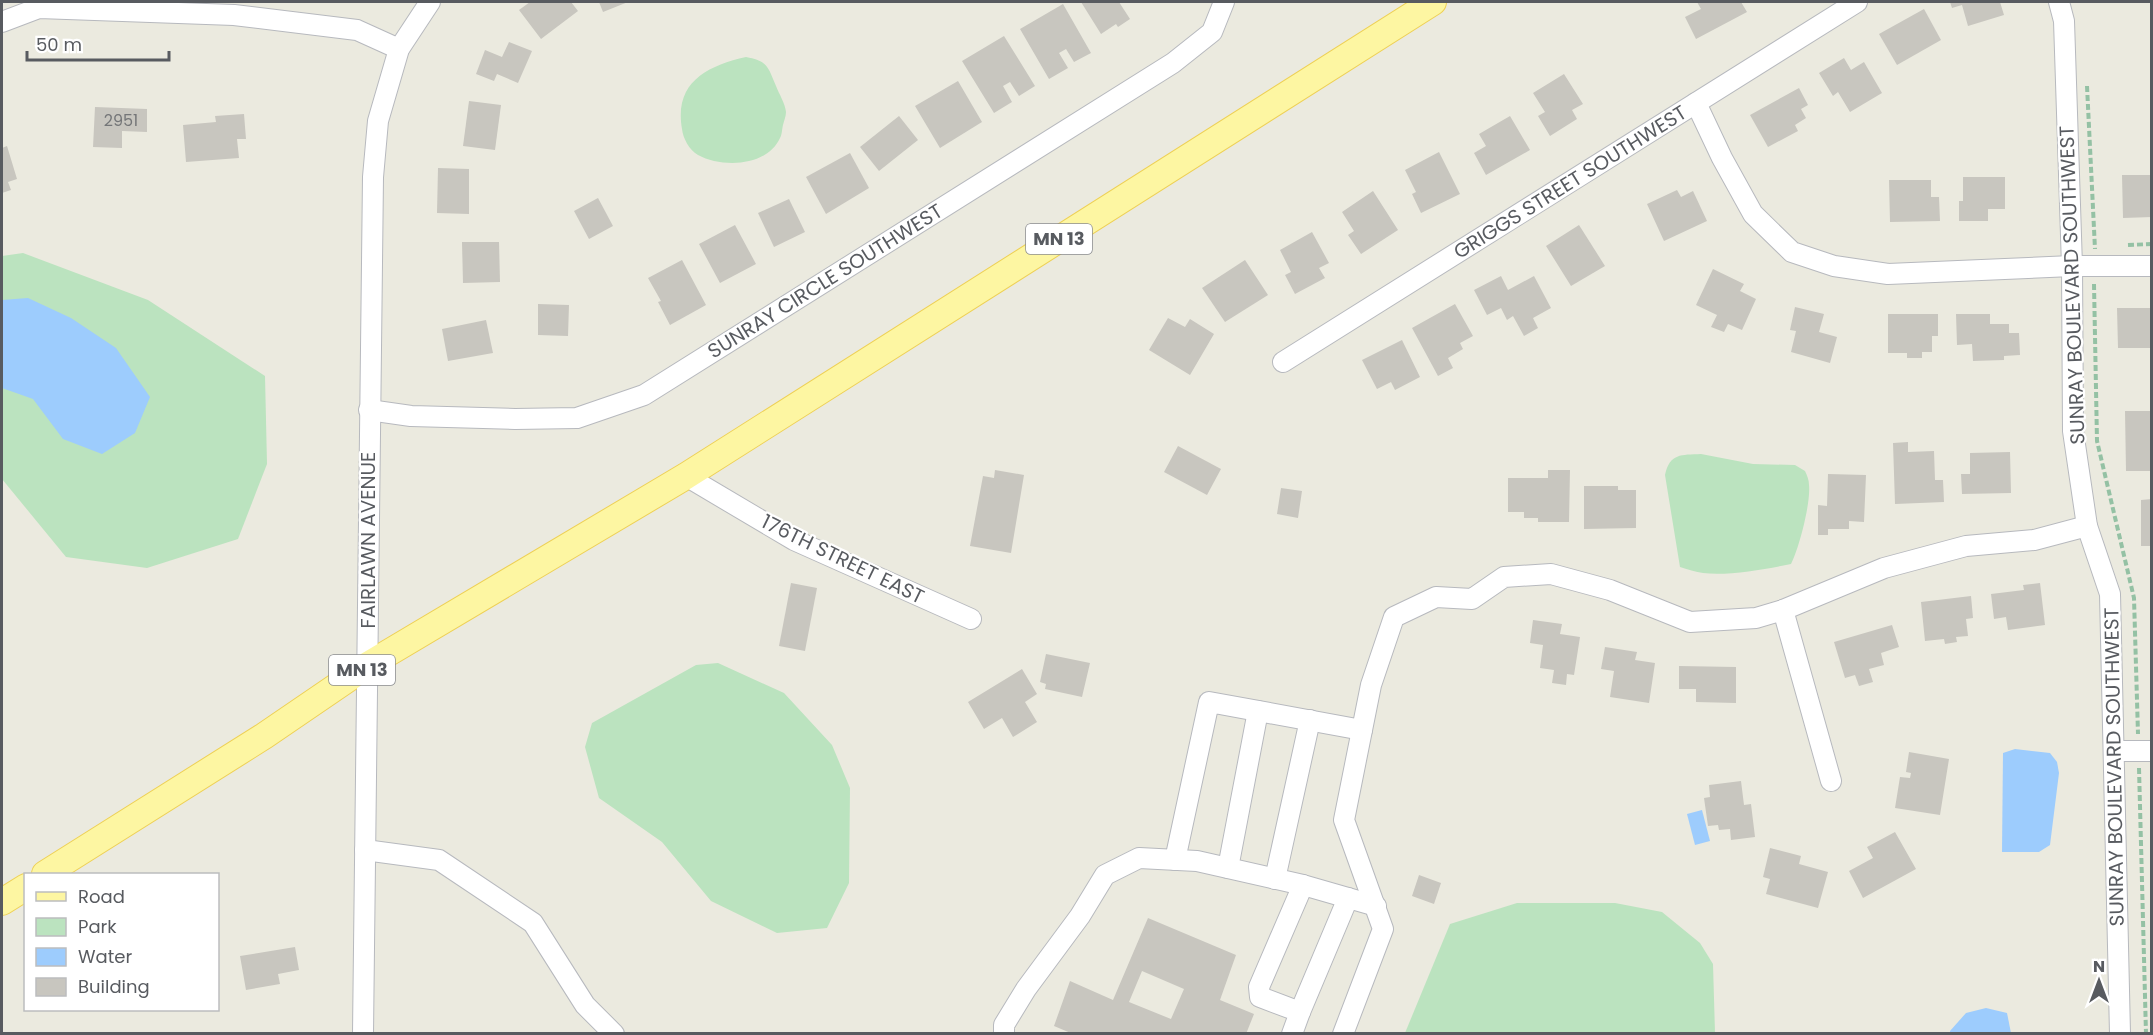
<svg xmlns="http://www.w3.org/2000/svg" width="2153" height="1035" font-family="Poppins,sans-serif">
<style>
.green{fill:#bbe3bf}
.water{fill:#9dccfd}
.building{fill:#c8c6bf;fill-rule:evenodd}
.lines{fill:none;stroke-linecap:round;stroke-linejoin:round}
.minor-casing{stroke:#b7b9be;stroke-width:22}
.major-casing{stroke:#eed055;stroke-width:28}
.path{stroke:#94c1a4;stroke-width:4;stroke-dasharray:6 3;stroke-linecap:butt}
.minor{stroke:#fff;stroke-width:20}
.major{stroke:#fdf6a2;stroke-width:26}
.labels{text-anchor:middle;stroke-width:4.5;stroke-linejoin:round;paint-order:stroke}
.number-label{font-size:16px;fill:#747678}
.shield{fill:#fff;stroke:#8a8c90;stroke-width:1.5}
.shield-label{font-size:18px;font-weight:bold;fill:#585b60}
.street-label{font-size:20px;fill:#585b60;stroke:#fff}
</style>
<rect width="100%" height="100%" fill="#ebeadf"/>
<g class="green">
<path d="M746,57C768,61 768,67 776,86C779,94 785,103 786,112C786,116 784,121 783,125C782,129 782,135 780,138C767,167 722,168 698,155C689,150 683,138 682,129C674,83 706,66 746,57Z"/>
<path d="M23,253L148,300L265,376L267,464L238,539L147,568L66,557L2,479V256Z"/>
<path d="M1701,454L1753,464L1795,465L1805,471C1807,475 1809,480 1809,485C1811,502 1799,549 1791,564C1766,569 1728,576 1703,573C1696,572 1687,569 1680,567L1665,475C1670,453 1681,455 1701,454Z"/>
<path d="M718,663L784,693L832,745L850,788L849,883L827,928L777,933L711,901L662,842L599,798L585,747L592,723L696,665Z"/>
<path d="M1517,903H1615L1662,912L1700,943L1713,964L1715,1033H1405L1450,924Z"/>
</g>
<g class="water">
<path d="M28,298L71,318L116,348L150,397L135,433L102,454L63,439L33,399L2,388V300Z"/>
<path d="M2015,749L2050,753L2057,762L2059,773L2050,845L2039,852H2002L2003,753Z"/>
<path d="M1702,810L1710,841L1695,845L1687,814Z"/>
<path d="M1986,1008L2007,1013L2011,1033H1950V1031L1966,1013Z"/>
</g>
<g class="building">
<path d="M530,2H544L546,3L548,2H571L578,11L541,39L519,10Z"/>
<path d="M599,2H628L603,12Z"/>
<path d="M1081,2H1119L1130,19L1118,27L1116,24L1101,34Z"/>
<path d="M1697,2H1741L1747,12L1696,39L1685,17L1701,9Z"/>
<path d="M1950,2H2000L2004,15L1968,26L1962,5L1952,8Z"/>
<path d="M1063,4L1091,53L1074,62L1066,49L1059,53L1068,68L1049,79L1020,29Z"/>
<path d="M1924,9L1941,40L1897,65L1879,34Z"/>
<path d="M1004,36L1035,86L1019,96L1010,82L1003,86L1012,102L994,113L962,61Z"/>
<path d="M509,42L532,51L518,83L497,74L494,81L476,74L485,50L502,57Z"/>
<path d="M1844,58L1851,70L1864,62L1882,93L1850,112L1838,92L1833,96L1819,73Z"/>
<path d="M1564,74L1583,104L1572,110L1577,119L1550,136L1538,116L1545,112L1533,93Z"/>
<path d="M958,81L982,122L940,148L915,106Z"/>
<path d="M1799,88L1808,105L1801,109L1806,118L1795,125L1798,131L1768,147L1750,115Z"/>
<path d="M469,101L501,105L495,150L463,146Z"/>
<path d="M95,107L147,109V132L122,131V148L93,147Z"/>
<path d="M244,114L246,139H237L239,158L186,162L183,125L216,122L215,116Z"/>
<path d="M899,116L918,140L879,171L860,147Z"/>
<path d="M1510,116L1530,150L1486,175L1474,153L1486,146L1479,134Z"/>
<path d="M7,146L17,179L8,182L11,190L2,193V148Z"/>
<path d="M1439,152L1460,194L1421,213L1412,194L1416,192L1405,170Z"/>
<path d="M850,153L869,188L826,214L806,177Z"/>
<path d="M438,168L469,169V214L437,213Z"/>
<path d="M2122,175H2152V217L2123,218Z"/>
<path d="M1963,177H2005V209H1988V221H1959V201H1963Z"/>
<path d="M1889,180H1931V197H1939L1940,221L1890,222Z"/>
<path d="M1677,190L1681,197L1693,191L1707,221L1664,241L1647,204Z"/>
<path d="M1373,191L1398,230L1361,254L1348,235L1354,231L1342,212Z"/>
<path d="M598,198L613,226L589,239L574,211Z"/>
<path d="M789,199L805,232L774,247L758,213Z"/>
<path d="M735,225L756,264L720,283L699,244Z"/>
<path d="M1579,225L1605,266L1571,286L1546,246Z"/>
<path d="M1312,232L1329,263L1319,268L1325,278L1295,294L1285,275L1291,272L1280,250Z"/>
<path d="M462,242H499L500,282L463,283Z"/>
<path d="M682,260L706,305L670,325L658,302L661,301L648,278Z"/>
<path d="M1245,260L1268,295L1225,322L1202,288Z"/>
<path d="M1713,269L1744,284L1740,291L1756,299L1742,330L1728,324L1724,332L1711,327L1717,315L1696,305Z"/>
<path d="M1501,276L1508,290L1534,276L1551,308L1533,318L1538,328L1524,336L1513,316L1507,320L1501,308L1487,315L1474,290Z"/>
<path d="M538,304L569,305L568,336L538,335Z"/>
<path d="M1455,304L1473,336L1460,343L1463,349L1448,358L1453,368L1438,376L1412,328Z"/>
<path d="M1795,307L1824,314L1819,332L1837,337L1830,363L1791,352L1796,331L1790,330Z"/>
<path d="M2117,308H2152V348H2118Z"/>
<path d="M1888,314H1938V336H1932V352H1922V358H1907V353H1888Z"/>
<path d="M1956,314H1990V324H2009V333H2019L2020,355L2004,356V360L1973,361L1972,344L1957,345Z"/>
<path d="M1168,318L1185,327L1190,319L1214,334L1190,375L1149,350Z"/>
<path d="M486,320L493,353L448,361L442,329Z"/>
<path d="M1402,340L1420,377L1395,390L1391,382L1377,389L1362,360Z"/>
<path d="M2125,411H2152L2150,471H2126Z"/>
<path d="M1908,442V452L1934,451L1935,480H1943L1944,502L1895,504L1893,443Z"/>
<path d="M1178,446L1221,469L1207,495L1164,472Z"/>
<path d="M2010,452L2011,493L1962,494L1961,474H1970V453Z"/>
<path d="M995,470L1024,475L1011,553L970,546L983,476L994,478Z"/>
<path d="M1548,470H1570L1569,522H1538V518H1524V512H1508V478H1548Z"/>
<path d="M1828,474L1866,475L1864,522L1849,521V529H1828V535H1818V505L1827,506Z"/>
<path d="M1584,486H1618V490H1636V528L1584,529Z"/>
<path d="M1281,488L1302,491L1298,518L1277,514Z"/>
<path d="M2152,499V546H2141V500Z"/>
<path d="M791,583L817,588L805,651L779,646Z"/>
<path d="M2040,583L2045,625L2008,630L2006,617L1994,619L1991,594L2024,590L2023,585Z"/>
<path d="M1971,596L1973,618L1966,619L1968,636L1956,637L1957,642L1945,644L1944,639L1925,641L1921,602Z"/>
<path d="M1533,620L1562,624L1560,634L1580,637L1574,675L1567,674L1566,685L1552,683L1554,670L1540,668L1543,645L1530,643Z"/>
<path d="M1892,625L1899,647L1881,653L1884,665L1869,669L1873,682L1859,686L1855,675L1845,678L1834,642Z"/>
<path d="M1605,647L1637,652L1635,660L1655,663L1649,703L1610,697L1614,671L1601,669Z"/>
<path d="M1046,654L1090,663L1082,697L1045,689L1046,684L1040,682Z"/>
<path d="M1679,666L1736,667V703L1696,702V689H1679Z"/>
<path d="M1022,669L1037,694L1025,702L1037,722L1013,737L1002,718L984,729L968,702Z"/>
<path d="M1909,752L1949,759L1940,815L1895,808L1900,777L1910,778L1911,773L1906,772Z"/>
<path d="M1741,781L1744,805L1751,804L1755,837L1731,840L1730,829L1719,830L1718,825L1708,826L1704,798L1710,797L1709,785Z"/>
<path d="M1895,832L1916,869L1863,898L1849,871L1873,858L1867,847Z"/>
<path d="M1770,848L1801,856L1799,864L1828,872L1818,908L1766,894L1770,879L1763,877Z"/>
<path d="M1419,875L1441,883L1434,904L1412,896Z"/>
<path d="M1148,918L1236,955L1220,1000L1254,1014L1246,1034H1073L1054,1026L1070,981L1113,1000ZM1142,971L1184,989L1171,1019L1129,1002Z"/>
<path d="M295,947L299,970L278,974L280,984L246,990L240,956Z"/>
</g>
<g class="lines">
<defs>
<g id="minor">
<path d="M2059,2L2064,21L2072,266L2073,431L2087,526L2110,594L2120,1034"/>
<path d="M2,22L39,8L234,15L357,30L399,49"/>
<path d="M1696,103L1722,158L1753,214L1792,252L1834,266L1888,274L2072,266H2152"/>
<path d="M1283,362L1857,2"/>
<path d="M369,410L411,416L515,419L577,418L644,395L1173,63L1212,32L1224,2"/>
<path d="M686,476L794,540L971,619"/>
<path d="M1783,610L1831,781"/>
<path d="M2115,751H2152"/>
<path d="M365,850L439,860L533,923L585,1005L614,1034"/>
<path d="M1175,860L1209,702L1362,730"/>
<path d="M1228,868L1258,711"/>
<path d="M1275,879L1310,720"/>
<path d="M1300,1012L1348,898"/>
<path d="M363,1034L373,177L378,121L399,49L430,2"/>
<path d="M1004,1034V1025L1026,989L1080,916L1105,875L1139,858L1197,861L1303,885L1376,906"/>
<path d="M1292,1034L1300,1012L1260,997L1259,987L1303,885"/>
<path d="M1343,1034L1383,929L1344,820L1371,685L1394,617L1436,597L1472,599L1504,577L1551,574L1610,590L1690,622L1756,618L1783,610L1884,568L1966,546L2034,540L2087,526"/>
</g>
<g id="major">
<path d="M45,874L264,736L368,665L686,476L1433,2"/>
<path d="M2,902L26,887"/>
</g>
</defs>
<use href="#minor" class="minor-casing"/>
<use href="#major" class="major-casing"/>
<g class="path">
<path d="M2087,86L2095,249"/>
<path d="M2128,245L2152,244"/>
<path d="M2094,284L2097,441L2134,598L2138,734"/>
<path d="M2139,768L2146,1034"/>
</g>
<use href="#minor" class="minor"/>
<use href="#major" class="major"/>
</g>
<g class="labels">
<g class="number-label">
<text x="121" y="126">2951</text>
</g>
<g class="shield">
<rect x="1026" y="224" width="66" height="30" rx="4.5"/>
<rect x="329" y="655" width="66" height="30" rx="4.5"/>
</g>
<g class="shield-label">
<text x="1059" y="245">MN 13</text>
<text x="362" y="676">MN 13</text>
</g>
<g class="street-label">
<text transform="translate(1570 182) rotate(-32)" y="7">GRIGGS STREET SOUTHWEST</text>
<text transform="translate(825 281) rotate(-32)" y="7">SUNRAY CIRCLE SOUTHWEST</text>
<text transform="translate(2072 285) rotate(-92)" y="7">SUNRAY BOULEVARD SOUTHWEST</text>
<text transform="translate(368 540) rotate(-90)" y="7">FAIRLAWN AVENUE</text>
<text transform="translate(843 559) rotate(26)" y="7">176TH STREET EAST</text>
<text transform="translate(2114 767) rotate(-91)" y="7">SUNRAY BOULEVARD SOUTHWEST</text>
</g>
</g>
<rect width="2153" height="1035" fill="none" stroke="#585b60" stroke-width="6"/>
<rect x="24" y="873" width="195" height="138" fill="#ffffff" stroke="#bcbdbf" stroke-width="1.5"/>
<rect x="36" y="892" width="30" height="9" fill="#fdf6a2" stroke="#bcbdbf" stroke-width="1.5"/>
<text x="78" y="903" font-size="18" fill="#585b60">Road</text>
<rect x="36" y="918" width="30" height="18" fill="#bbe3bf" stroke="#bcbdbf" stroke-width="1.5"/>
<text x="78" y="933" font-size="18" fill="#585b60">Park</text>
<rect x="36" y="948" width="30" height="18" fill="#9dccfd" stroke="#bcbdbf" stroke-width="1.5"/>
<text x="78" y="963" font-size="18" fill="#585b60">Water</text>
<rect x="36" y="978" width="30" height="18" fill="#c8c6bf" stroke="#bcbdbf" stroke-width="1.5"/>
<text x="78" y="993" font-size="18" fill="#585b60">Building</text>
<g transform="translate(2099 981)" stroke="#ffffff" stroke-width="4.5" paint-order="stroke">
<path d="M0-4.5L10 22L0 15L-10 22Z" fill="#585b60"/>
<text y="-9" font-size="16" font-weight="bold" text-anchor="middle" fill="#585b60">N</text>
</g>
<path d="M27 51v9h142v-9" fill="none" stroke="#585b60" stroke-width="3"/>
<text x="36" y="51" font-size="18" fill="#585b60" stroke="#ffffff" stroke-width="4.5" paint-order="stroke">50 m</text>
</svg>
